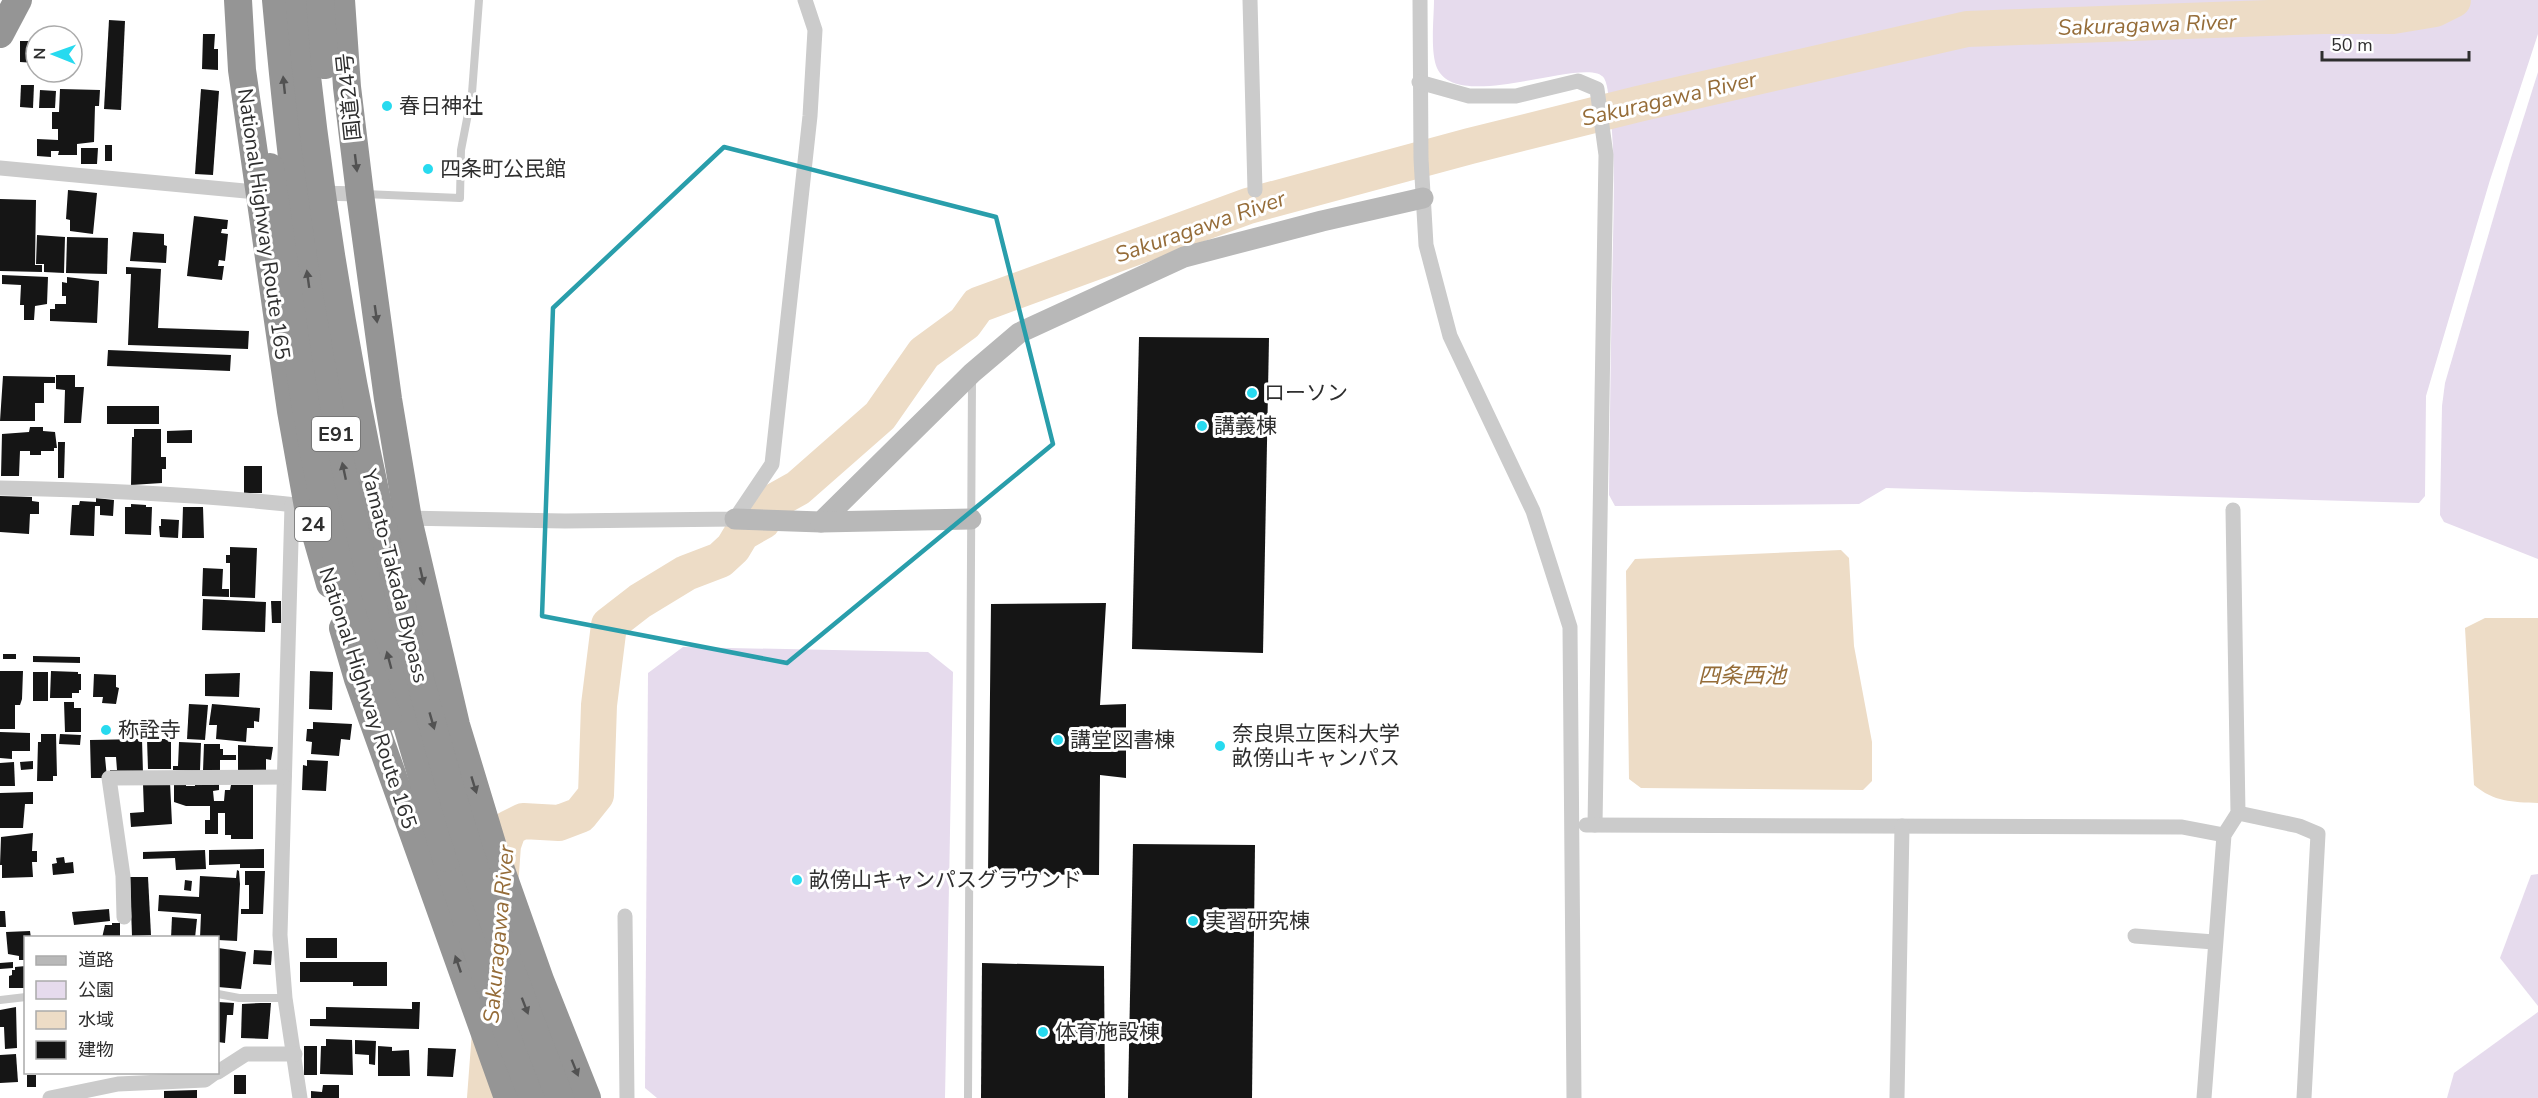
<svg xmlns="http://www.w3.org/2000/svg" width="2538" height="1098" font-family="'Nunito Sans','Noto Sans JP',sans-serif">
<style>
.green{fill:#e6dbed}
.water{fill:#eddcc6}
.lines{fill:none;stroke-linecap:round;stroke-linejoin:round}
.river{stroke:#eddcc6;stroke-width:36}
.building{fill:#151515}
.lane{stroke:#cbcbcb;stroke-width:8}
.street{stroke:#cbcbcb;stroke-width:15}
.secondary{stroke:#b8b8b8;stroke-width:21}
.highway{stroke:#959595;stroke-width:28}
.highway-bridge{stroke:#959595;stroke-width:28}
.oneway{fill:#525252}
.marked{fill:none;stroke:#299eab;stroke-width:4.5;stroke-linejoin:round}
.poi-dot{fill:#27daef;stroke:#fff;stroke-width:2}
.labels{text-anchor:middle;stroke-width:6;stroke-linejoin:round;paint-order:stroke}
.shield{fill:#fff;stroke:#6d6d6d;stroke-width:1.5}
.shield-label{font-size:20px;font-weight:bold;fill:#2e2e2e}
.street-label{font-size:21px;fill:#2e2e2e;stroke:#fff}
.poi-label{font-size:21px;fill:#2e2e2e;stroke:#fff;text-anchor:start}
.water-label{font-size:22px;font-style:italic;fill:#956c38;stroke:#fff}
</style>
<rect width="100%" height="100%" fill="#fff"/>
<g class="green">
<path d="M1434,0H2538V34L2490,180L2426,396L2425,496L2419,503L1886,488L1859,504L1615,506L1609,495C1610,411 1611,326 1613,241C1614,197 1615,154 1610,110C1608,100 1609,87 1604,78C1588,54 1458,115 1437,68C1430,52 1434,18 1434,0Z"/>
<path d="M2538,72V559L2444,522L2440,515L2442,406L2445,383L2510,161Z"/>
<path d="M683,647L928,652L953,672L945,1098H657L645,1088L648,673Z"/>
<path d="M2538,874V1006L2500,958L2531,875Z"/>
<path d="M2538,1012V1098H2447L2454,1073Z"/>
</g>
<g class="water">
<path d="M1841,550L1849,558L1854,646L1872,742V781L1863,790L1641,788L1629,779L1626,571L1635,559Z"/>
<path d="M2485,618H2538V803C2512,802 2494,802 2474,785L2465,628Z"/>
</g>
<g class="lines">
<g class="river">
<path d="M500,887L503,845L509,828L523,821L559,823L580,815L596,795L599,705L609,625L640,601L686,573L720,560L733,548L742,533L763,521L762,508L798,488L880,416L924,353L965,323L978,305L1248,206L1470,146L1638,104L1967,29L2323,16H2393L2435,9L2453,0"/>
<path d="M485,1098L490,1032"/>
</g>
</g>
<g class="building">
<path d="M109,20L125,21L121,110L104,109Z"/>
<path d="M203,34H215L214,49H218V70L202,69Z"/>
<path d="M20,41H36V63L20,62Z"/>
<path d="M21,85H34L33,108L20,107Z"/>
<path d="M60,89L100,90L99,106H95L94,142L77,144V155H58L59,151H51V157L37,156V139L58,140V129H52V112H59Z"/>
<path d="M201,89L219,91L213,175L195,174Z"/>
<path d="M40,90L56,91L55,108H39Z"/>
<rect x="105" y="145" width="7" height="16"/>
<path d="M81,148H98L97,164H81Z"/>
<path d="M68,190L97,193L93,234L70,231V220L66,219Z"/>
<path d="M0,199L36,200L35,265H42V272L0,271Z"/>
<path d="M194,216L228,220L227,229H222L221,233L228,234L225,261L219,260L218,266H224L222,280L187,276Z"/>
<path d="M133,232L164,234V245L167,246L166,263L130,261Z"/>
<path d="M37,235L65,237L64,273L44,272V264H36Z"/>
<path d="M67,237L108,238L107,274L66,273Z"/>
<path d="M126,267L161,269L158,328L249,331L248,349L128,345L131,274H126Z"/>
<path d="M2,275L48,277L47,304L35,306L34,320H24V305H20L21,285L2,284Z"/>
<path d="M67,277L99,281L97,323L50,321V309H55V304H66V296H62V282L67,283Z"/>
<path d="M1139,337L1269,338L1263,653L1132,649Z"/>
<path d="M108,350L231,355L230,371L107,366Z"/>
<path d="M56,375H75V387H84L81,423H64L65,390L56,389Z"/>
<path d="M3,376L55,377V383H44V403H35V421H0Z"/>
<rect x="107" y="406" width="52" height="18"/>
<path d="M30,427H43V431L55,432L57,448H54V451H41V455H30V451H20L19,476H1L2,434L29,432Z"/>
<path d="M134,429H161V457H166V469H162V483L131,485L132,437H134Z"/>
<path d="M192,430V443H167V431Z"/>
<path d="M58,442H65L64,478H58Z"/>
<rect x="244" y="466" width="18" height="27"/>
<path d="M0,496L32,497V501L39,502V514H30L29,534L0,532Z"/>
<path d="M96,498L114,500L113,516L100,515V506H95L94,536L70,535L72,505H79L80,501L96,502Z"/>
<path d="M131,504L146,505V507H152L151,535L125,534V507H131Z"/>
<path d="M183,507H203L204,538H182Z"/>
<path d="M161,519L179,520L178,538L160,537L159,526H161Z"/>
<path d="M230,547L257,548L255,598L230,597V563H226V555H230Z"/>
<path d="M203,568L223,569L222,589H229V597L202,596Z"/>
<path d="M203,599L266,602L265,632L202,630Z"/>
<path d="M271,601H281V623H272Z"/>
<path d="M1106,603L1100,705L1126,704V778L1100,775L1099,875L988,874L991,604Z"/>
<rect x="3" y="654" width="13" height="5"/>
<path d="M33,656L80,657V663L33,662Z"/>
<path d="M0,671H23L22,699L20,705H15V729H0Z"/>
<path d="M51,671L78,672V674H81V690H79V693H72V698H50Z"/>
<path d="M310,671L333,672L332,710L309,709Z"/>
<rect x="33" y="672" width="15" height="29"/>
<path d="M240,673L239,697L205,696V674Z"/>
<path d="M94,674L116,675V687L119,688L116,704L102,703L103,697H93Z"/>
<path d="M64,702H74V708H81V732H65Z"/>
<path d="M189,704L208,705L205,740L187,739Z"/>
<path d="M212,704L260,708L259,722L254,721V728H247L246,742L216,739L217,725H209Z"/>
<path d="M313,722L352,724L350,740L341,739L339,756L311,754L312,742L306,741L307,729H313Z"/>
<path d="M0,732L30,733V751H12V759L0,758Z"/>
<path d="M41,734H56L57,776H53V781H37L38,742H41Z"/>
<path d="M60,734L81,735L80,745L59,744Z"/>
<path d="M142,739L143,773H110V770H117L116,757H105L107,778H91L90,740Z"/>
<path d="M147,739H171V769H148Z"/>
<path d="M179,742L201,743L200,771L173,770V766H178Z"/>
<path d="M204,744H220V749H223V755H236V760H220V772L203,771Z"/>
<path d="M238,745L273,747L271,760L266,759V772H238Z"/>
<path d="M307,760L328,761L326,791L302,790L303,765L307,766Z"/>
<path d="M33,761V769L21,770L20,762Z"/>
<path d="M14,762L15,786H0V763Z"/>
<path d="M170,782L172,824L131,827L130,813L144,812L143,784Z"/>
<path d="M174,782H186V786H195V783L219,782V790L213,791L214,801H224L225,790H230L231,785H253V839H231V835H225V813H218V834H205V820H210V806H186L174,802Z"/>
<path d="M33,792V804H25L23,828H0V793Z"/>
<path d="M33,833L32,851H37V862H32L33,877L2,878V865H0L1,837Z"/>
<path d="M1133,844L1255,845L1252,1098H1128Z"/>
<path d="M264,849V868H240V864L209,865V850Z"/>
<path d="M205,850L206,869L176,870L175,858L143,859V852Z"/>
<path d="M64,857L65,863L73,862L74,873L53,875L52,864L57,863L56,858Z"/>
<path d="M237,870L239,871L240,884L237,941L218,940V938H200L201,914L158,911L159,895L199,897L200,876L236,878Z"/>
<path d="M245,871H265L263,914H241V909H249V885H245Z"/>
<path d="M130,877H148L151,935L132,936Z"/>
<path d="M185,880L192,881L191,891L184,890Z"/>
<path d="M109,909L110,921L74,925L72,912Z"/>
<path d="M0,911H5L6,927H0Z"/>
<path d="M172,917L197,919L195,938H171Z"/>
<path d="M112,923H120V938H102L105,925H112Z"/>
<path d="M30,931L31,938H26V960H19V956L8,954L6,932Z"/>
<rect x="306" y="938" width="31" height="20"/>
<path d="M218,948L246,952L241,989L218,987Z"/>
<path d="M254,950L272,951L271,965L253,964Z"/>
<path d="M13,962V968L0,969V963Z"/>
<path d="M300,962H387V986H353V982H300Z"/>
<path d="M982,963L1104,966L1105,1098H981Z"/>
<path d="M26,966V988H9V976L12,975V970H15V967Z"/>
<path d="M218,1002L234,1003L233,1015H227L225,1043L218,1042Z"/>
<path d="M412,1002H420L419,1029L310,1026V1019H326V1007L412,1009Z"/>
<path d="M261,1003H271L268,1039L241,1038L242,1004Z"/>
<path d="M16,1007L17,1048L5,1049L4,1027H0V1010Z"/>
<path d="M326,1039L352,1040L353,1075L320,1074L321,1046H326Z"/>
<path d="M355,1040L376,1041L375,1065L369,1064V1055L355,1054Z"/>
<rect x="304" y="1046" width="13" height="29"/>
<path d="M378,1046L392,1047V1051L409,1050L410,1076H378Z"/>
<path d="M428,1048L456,1049L453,1077L427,1076Z"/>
<path d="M16,1054L18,1082L0,1083V1055Z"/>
<rect x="27" y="1075" width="9" height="12"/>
<rect x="234" y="1075" width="12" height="19"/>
<path d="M323,1085H339V1098H311V1091L322,1092Z"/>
<path d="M197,1090V1098H164V1091Z"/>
</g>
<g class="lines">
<g class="lane">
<path d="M364,194L460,198L461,150L472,93L479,0"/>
<path d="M218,994L239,998H285"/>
<path d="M0,1000L26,997"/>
<path d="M968,1098L972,380"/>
</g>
<g class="street">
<path d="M1250,0L1255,190"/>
<path d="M1420,0L1421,159L1426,245L1450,336L1533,511L1570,627L1574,1098"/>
<path d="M1419,82L1469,96H1516L1578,81L1597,89L1606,155L1595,825"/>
<path d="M0,168L266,193"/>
<path d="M317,193L360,194"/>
<path d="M0,488C105,490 210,495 314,507"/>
<path d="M292,505L280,935L285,998L300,1098"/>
<path d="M403,518L565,521L735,519L772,464L810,116L815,30L805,0"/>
<path d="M2238,813L2299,826L2318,834L2304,1098"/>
<path d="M1586,825L2182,827L2224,835"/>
<path d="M625,916L627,1098"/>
<path d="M124,917L123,876L109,778L284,777"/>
<path d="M2135,936L2214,942"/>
<path d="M218,1072L246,1054H295"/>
<path d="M50,1098L118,1084L205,1080L216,1072"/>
<path d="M1897,1098L1902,826"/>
<path d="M2204,1098L2224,835L2238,813L2233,510"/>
</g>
<g class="secondary">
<path d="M735,519L821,522L972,373L1019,333L1184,257L1322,221L1423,198"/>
<path d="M821,522L971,519"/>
</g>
<g class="highway">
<path d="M238,0L242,70L291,411L308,507L330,584"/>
<path d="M341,0L347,87L360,194L388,399L408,519L456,725L493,847L540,980L587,1098"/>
<path d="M0,34L18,0"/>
<path d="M343,628L358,679L508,1098"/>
<path d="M446,858L484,971L533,1098"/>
</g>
<g class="highway-bridge">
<path d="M276,0C285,99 295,199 311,298C331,421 357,545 390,666C408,730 427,794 446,858"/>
<path d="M299,0C325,276 379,549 458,814C487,911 524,1004 560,1098"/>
<path d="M320,0L325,65"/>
<path d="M270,167C298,353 317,542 388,717"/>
</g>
</g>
<defs><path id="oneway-solid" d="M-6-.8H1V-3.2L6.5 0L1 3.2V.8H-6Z" transform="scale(1.5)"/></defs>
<g class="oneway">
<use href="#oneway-solid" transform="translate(284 85) rotate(-96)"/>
<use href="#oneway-solid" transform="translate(356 163) rotate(83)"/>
<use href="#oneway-solid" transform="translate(308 279) rotate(-98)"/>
<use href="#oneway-solid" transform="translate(376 314) rotate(82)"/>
<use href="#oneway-solid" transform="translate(344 471) rotate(-102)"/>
<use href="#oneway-solid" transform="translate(422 576) rotate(77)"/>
<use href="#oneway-solid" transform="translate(389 660) rotate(-105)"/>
<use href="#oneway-solid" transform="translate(432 721) rotate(74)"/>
<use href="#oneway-solid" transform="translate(474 785) rotate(73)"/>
<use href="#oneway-solid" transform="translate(458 964) rotate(-109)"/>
<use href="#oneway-solid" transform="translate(525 1006) rotate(69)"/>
<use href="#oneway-solid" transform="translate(575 1068) rotate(68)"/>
</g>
<path class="marked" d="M724,147L996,217L1053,444L787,663L542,616L553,308Z"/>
<g class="poi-dot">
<circle cx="387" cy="106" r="6"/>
<circle cx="428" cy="169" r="6"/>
<circle cx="1252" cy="393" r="6"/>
<circle cx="1202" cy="426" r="6"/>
<circle cx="106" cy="730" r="6"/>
<circle cx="1058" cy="740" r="6"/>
<circle cx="1220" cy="746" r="6"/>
<circle cx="797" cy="880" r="6"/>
<circle cx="1193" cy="921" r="6"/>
<circle cx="1043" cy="1032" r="6"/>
</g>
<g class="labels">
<g class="shield">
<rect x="312" y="417" width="48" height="34" rx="4.5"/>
<rect x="295" y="507" width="36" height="34" rx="4.5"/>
</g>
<g class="shield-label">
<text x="336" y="441">E91</text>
<text x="313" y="531">24</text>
</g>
<g class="street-label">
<text transform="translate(349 97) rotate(-96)" y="7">国道24号</text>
<text transform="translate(264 224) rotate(82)" y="7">National Highway Route 165</text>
<text transform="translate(395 576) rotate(76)" y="7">Yamato-Takada Bypass</text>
<text transform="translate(368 698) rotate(72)" y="7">National Highway Route 165</text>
</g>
<g class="poi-label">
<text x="399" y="113">春日神社</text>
<text x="440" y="176">四条町公民館</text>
<text x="1264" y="400">ローソン</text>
<text x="1214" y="433">講義棟</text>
<text x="118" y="737">称詮寺</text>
<text x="1232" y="741">奈良県立医科大学<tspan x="1232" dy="24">畝傍山キャンパス</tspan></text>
<text x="1070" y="747">講堂図書棟</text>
<text x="809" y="887">畝傍山キャンパスグラウンド</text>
<text x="1205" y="928">実習研究棟</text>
<text x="1055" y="1039">体育施設棟</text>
</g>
<g class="water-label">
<text transform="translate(2147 24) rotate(-2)" y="8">Sakuragawa River</text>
<text transform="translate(1669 98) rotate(-13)" y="8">Sakuragawa River</text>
<text transform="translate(1200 226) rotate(-19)" y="8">Sakuragawa River</text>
<text x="1742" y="683">四条西池</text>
<text transform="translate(498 934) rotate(-85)" y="8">Sakuragawa River</text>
</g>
</g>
<rect x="24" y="936" width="195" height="138" fill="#ffffff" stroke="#ababab" stroke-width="1.5"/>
<rect x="36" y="956" width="30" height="9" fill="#b8b8b8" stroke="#ababab" stroke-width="1.5"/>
<text x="78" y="966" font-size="18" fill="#2e2e2e">道路</text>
<rect x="36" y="981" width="30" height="18" fill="#e6dbed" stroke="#ababab" stroke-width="1.5"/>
<text x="78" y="996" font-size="18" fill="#2e2e2e">公園</text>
<rect x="36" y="1011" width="30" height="18" fill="#eddcc6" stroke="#ababab" stroke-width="1.5"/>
<text x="78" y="1026" font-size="18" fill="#2e2e2e">水域</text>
<rect x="36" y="1041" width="30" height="18" fill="#151515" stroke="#ababab" stroke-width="1.5"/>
<text x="78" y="1056" font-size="18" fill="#2e2e2e">建物</text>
<g transform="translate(54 54) rotate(271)"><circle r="28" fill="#ffffff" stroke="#ababab" stroke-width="1.5"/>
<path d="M0-4.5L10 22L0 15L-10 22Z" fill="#27daef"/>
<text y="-9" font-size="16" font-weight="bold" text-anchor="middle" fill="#2e2e2e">N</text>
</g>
<path d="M2322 51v9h147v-9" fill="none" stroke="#2e2e2e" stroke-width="3"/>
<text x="2331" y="51" font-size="18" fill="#2e2e2e" stroke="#ffffff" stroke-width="4.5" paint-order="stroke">50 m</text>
</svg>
